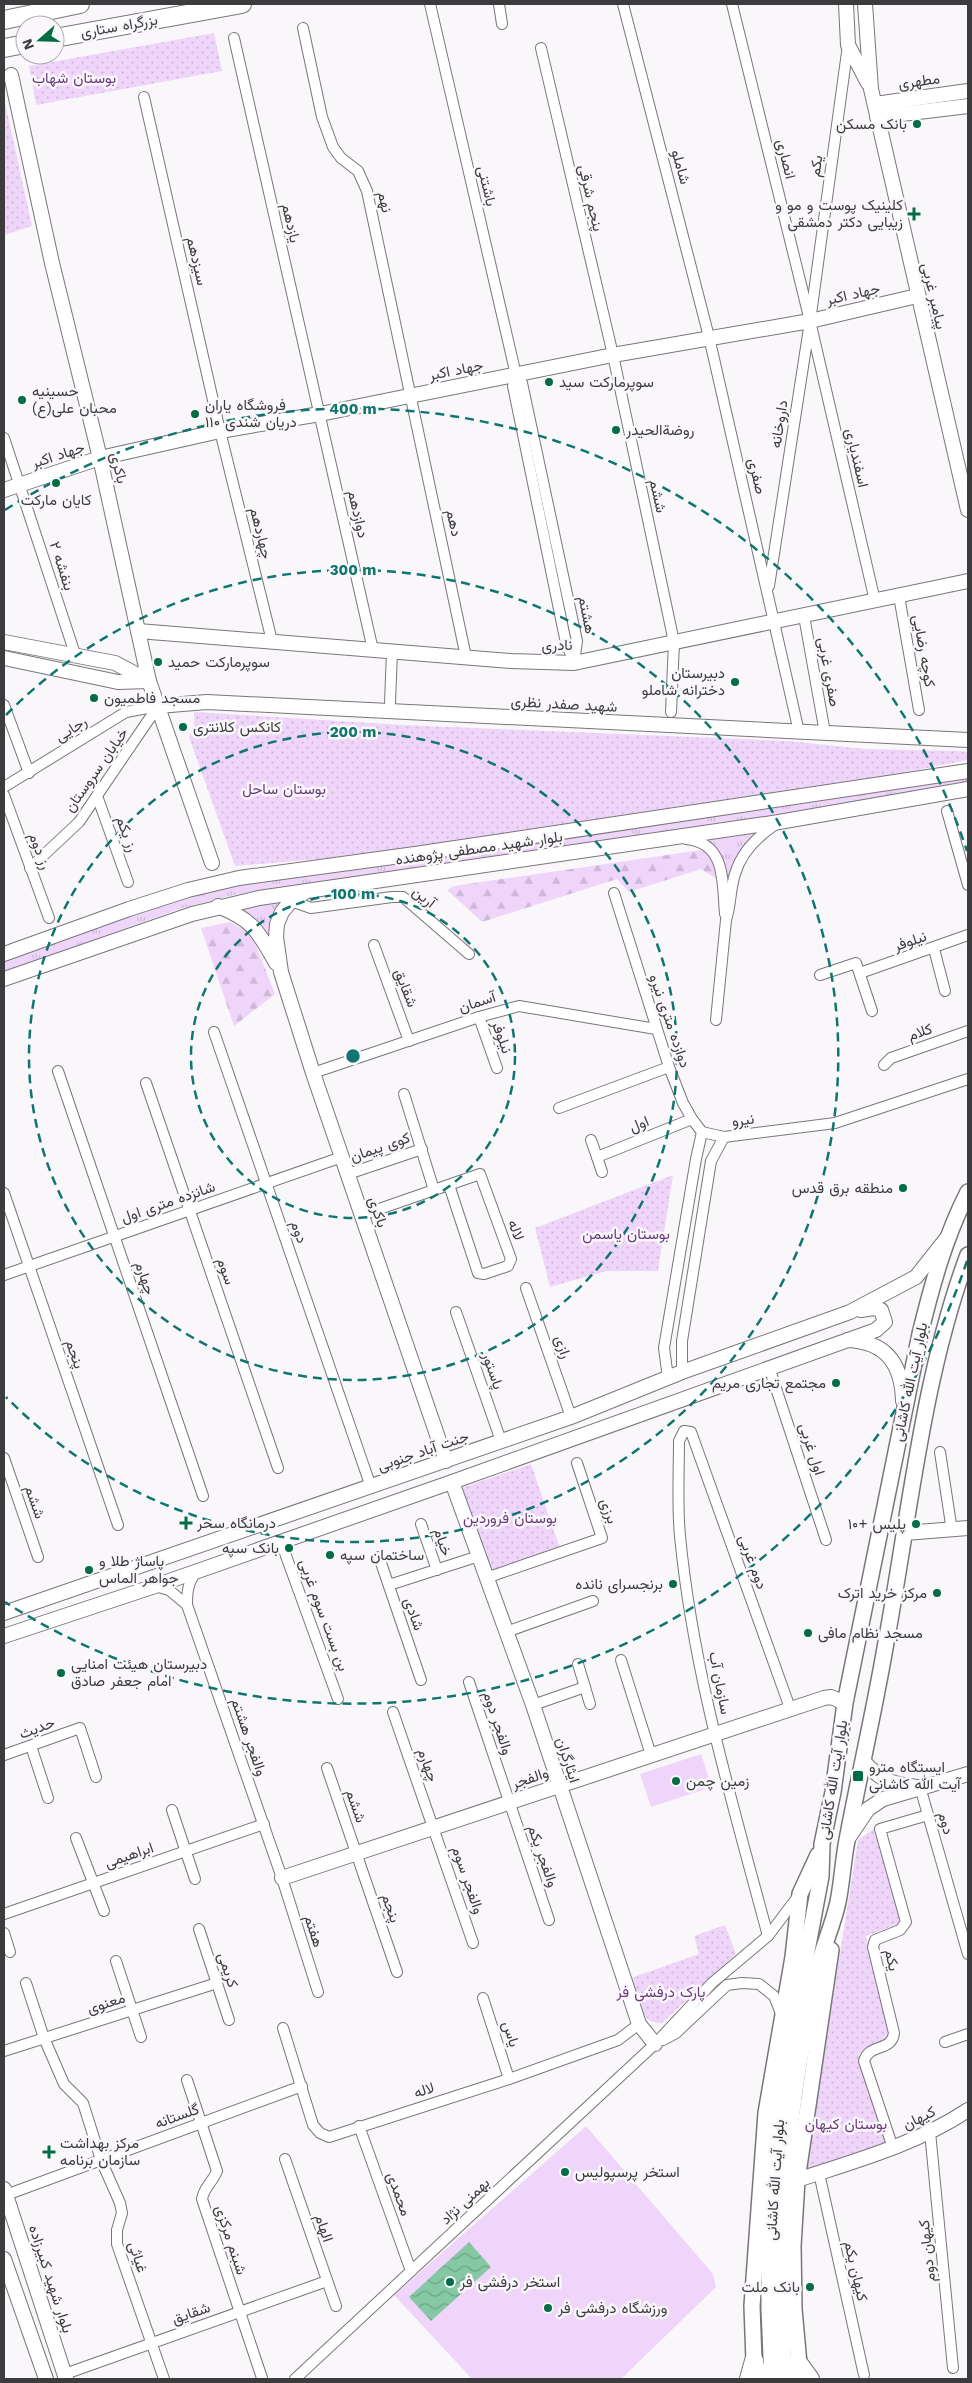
<svg xmlns="http://www.w3.org/2000/svg" width="972" height="2383" font-family="'Work Sans',Vazirmatn,sans-serif">
<style>
.grass{fill:url(#grass-tufts)}
.forest{fill:url(#forest-firs)}
.park{fill:url(#park-dots)}
.garden{fill:#f0d5fa}
.water{fill:url(#water-waves)}
.lines{fill:none;stroke-linecap:round;stroke-linejoin:round}
.street-casing{stroke:#79767a;stroke-width:12}
.secondary-casing{stroke:#79767a;stroke-width:16}
.primary-casing{stroke:#79767a;stroke-width:18}
.highway-casing{stroke:#79767a;stroke-width:20}
.street{stroke:#fff;stroke-width:10}
.secondary{stroke:#fff;stroke-width:14}
.primary{stroke:#fff;stroke-width:15}
.highway{stroke:#fff;stroke-width:18}
.ring{fill:none;stroke:#0f766e;stroke-width:2.5;stroke-dasharray:9 6}
.poi-dot{fill:#016d45;stroke:#faf7fb;stroke-width:2}
.labels{text-anchor:middle;stroke-width:5;stroke-linejoin:round;paint-order:stroke}
.street-label{font-size:15px;fill:#3c3b3d;stroke:#faf7fb}
.park-label{font-size:15px;fill:#6a3a7b;stroke:#faf7fb}
.poi-label{font-size:15px;fill:#3c3b3d;stroke:#faf7fb;text-anchor:start}
.centre{fill:#0f766e;stroke:#faf7fb;stroke-width:2.5}
.ring-label{font-size:15px;text-anchor:middle;font-weight:bold;fill:#0f766e;stroke:#faf7fb;stroke-width:5;stroke-linejoin:round;paint-order:stroke}
</style>
<defs>
<pattern id="grass-tufts" width="24" height="20" patternUnits="userSpaceOnUse" patternTransform="scale(1.25)"><rect width="24" height="20" fill="#f0d5fa"/><path d="M3 7l-1-3M5 7V3M7 7l1-3M15 17l-1-3M17 17v-4M19 17l1-3" fill="none" stroke="#cfb8d7"/></pattern>
<pattern id="forest-firs" width="22" height="20" patternUnits="userSpaceOnUse" patternTransform="scale(1.25)"><rect width="22" height="20" fill="#f0d5fa"/><path d="M5 1l3.5 6h-7zM16 11l3.5 6h-7z" fill="#cfb8d7"/></pattern>
<pattern id="park-dots" width="8" height="8" patternUnits="userSpaceOnUse" patternTransform="scale(1.25)"><rect width="8" height="8" fill="#f0d5fa"/><path d="M2 2h.1M6 6h.1" fill="none" stroke="#cfb8d7" stroke-width="1.8" stroke-linecap="round"/></pattern>
<pattern id="water-waves" width="16" height="10" patternUnits="userSpaceOnUse" patternTransform="scale(1.25)"><rect width="16" height="10" fill="#86c8a3"/><path d="M0 5q4-4 8 0t8 0" fill="none" stroke="#6fa486"/></pattern>
</defs>
<rect width="100%" height="100%" fill="#faf7fb"/>
<g class="grass">
<path d="M968,777V786L933,792L234,895L182,908L4,972V962L168,903L231,885Z"/>
<path d="M761,831L750,843L728,904C728,874 729,863 708,840Z"/>
<path d="M288,900L277,960L234,909Z"/>
</g>
<g class="forest">
<path d="M701,850L713,858L718,880L701,869L629,892L617,879L482,922L447,890L454,886Z"/>
<path d="M230,922L252,935L275,994L234,1026L201,928Z"/>
</g>
<g class="park">
<path d="M214,33L222,71L36,105L29,66Z"/>
<path d="M4,98L32,226L4,235Z"/>
<path d="M194,712L403,725L788,741L865,749L959,751L968,752V760L844,784L409,848L343,857L235,866L189,737L194,726Z"/>
<path d="M673,1175L658,1271H606L550,1287L535,1228Z"/>
<path d="M531,1464L560,1548L490,1572L461,1488Z"/>
<path d="M875,1828L901,1923L866,1936L890,2039L859,2054L888,2146L805,2174L858,1840Z"/>
<path d="M725,1925L736,1954L662,2023C639,2025 637,1996 631,1978L699,1954L694,1936Z"/>
</g>
<g class="garden">
<path d="M701,1754L712,1787L651,1807L640,1774Z"/>
<path d="M586,2126L713,2274L716,2287L621,2379H472L394,2295Z"/>
</g>
<path class="water" d="M469,2242L491,2267L431,2321L409,2297Z"/>
<g class="lines">
<defs>
<g id="street">
<path d="M430,4L516,375L522,383L577,641L574,663"/>
<path d="M499,4L502,24"/>
<path d="M623,4L709,337L799,732"/>
<path d="M732,4L810,321L875,601"/>
<path d="M303,28L322,117L333,147L341,158L358,171L367,191L466,657"/>
<path d="M234,38L373,650"/>
<path d="M541,48L613,355L674,642L671,712"/>
<path d="M144,97L220,431L272,641"/>
<path d="M811,314L848,45"/>
<path d="M516,375L513,386L566,643L574,662"/>
<path d="M4,438L76,657"/>
<path d="M769,586L809,328"/>
<path d="M899,596L919,710"/>
<path d="M804,616L825,733"/>
<path d="M390,703L392,651"/>
<path d="M4,705L29,773"/>
<path d="M4,787L126,712L158,706"/>
<path d="M4,795L49,918"/>
<path d="M97,796L128,882"/>
<path d="M947,811L968,885"/>
<path d="M686,839C727,843 722,883 725,914"/>
<path d="M30,868L79,822L158,706"/>
<path d="M614,893L669,1067L683,1103L692,1119L702,1132L724,1137L835,1123L968,1079"/>
<path d="M291,901L311,908L392,897H403L469,954"/>
<path d="M374,945L409,1041"/>
<path d="M934,949L945,991"/>
<path d="M860,973L968,935"/>
<path d="M820,975L856,963L872,1011"/>
<path d="M479,1017L497,1068"/>
<path d="M716,1020L726,920C731,905 730,889 735,874C741,853 758,836 776,824"/>
<path d="M214,1032L371,1487"/>
<path d="M884,1065L891,1058L968,1031"/>
<path d="M58,1071L203,1496"/>
<path d="M313,1073L479,1017L519,1006L656,1029"/>
<path d="M146,1083L278,1468"/>
<path d="M404,1094L434,1190"/>
<path d="M559,1108L669,1067"/>
<path d="M591,1140L597,1157L692,1119"/>
<path d="M597,1157L602,1172"/>
<path d="M348,1174L422,1149"/>
<path d="M4,1193L118,1525"/>
<path d="M362,1215L480,1174L511,1259L508,1266L484,1274L478,1273L449,1185"/>
<path d="M4,1275L342,1157"/>
<path d="M526,1288L571,1417"/>
<path d="M456,1312L501,1441"/>
<path d="M769,1367L826,1540"/>
<path d="M682,1372V1341L711,1161L724,1137"/>
<path d="M668,1378L664,1348L696,1159L702,1132"/>
<path d="M940,1452L952,1531"/>
<path d="M4,1458L38,1557"/>
<path d="M421,1524L437,1570"/>
<path d="M281,1542L338,1699"/>
<path d="M379,1557L421,1680"/>
<path d="M197,1571C188,1582 187,1591 187,1605L282,1878L318,1992"/>
<path d="M486,1578L602,1538L577,1463"/>
<path d="M389,1585L479,1556"/>
<path d="M155,1586L169,1590L187,1605"/>
<path d="M506,1632L593,1601"/>
<path d="M621,1660L651,1755"/>
<path d="M578,1664L590,1704"/>
<path d="M469,1682L549,1920"/>
<path d="M533,1705L585,1687"/>
<path d="M393,1712L473,1943"/>
<path d="M31,1746L48,1798"/>
<path d="M4,1755L80,1728L96,1777"/>
<path d="M327,1768L397,1972"/>
<path d="M920,1787L968,1954"/>
<path d="M172,1810L195,1879"/>
<path d="M76,1838L104,1911"/>
<path d="M4,1914L264,1824"/>
<path d="M199,1929L229,2020"/>
<path d="M4,1933L10,1952"/>
<path d="M768,1936C733,1805 693,1672 680,1536C677,1505 679,1473 679,1441L684,1431L691,1432L790,1708"/>
<path d="M116,1961L141,2037"/>
<path d="M26,1983L44,2038L64,2084L83,2103L101,2160L120,2203L122,2213L117,2230V2244L164,2379"/>
<path d="M483,1998L509,2079"/>
<path d="M283,2028L313,2125L320,2133L329,2137L509,2079L618,2040L639,2024"/>
<path d="M663,2040L676,2033L727,1985L742,1983L759,1984L774,1996L782,2016"/>
<path d="M945,2042L968,2034"/>
<path d="M4,2051L217,1983"/>
<path d="M187,2080L217,2171C212,2183 204,2187 202,2199L262,2378"/>
<path d="M359,2126L411,2271"/>
<path d="M930,2132L953,2368"/>
<path d="M893,2148L864,2061C869,2043 892,2052 894,2033L873,1947L875,1940L900,1930L906,1922L880,1829L928,1815"/>
<path d="M285,2159L336,2306"/>
<path d="M819,2173L864,2375"/>
<path d="M6,2195L302,2086"/>
<path d="M65,2374L327,2281"/>
<path d="M295,2379L655,2044L712,1983L768,1936L799,1895"/>
</g>
<g id="secondary">
<path d="M846,4L848,45L868,83"/>
<path d="M865,4L871,89L968,510"/>
<path d="M11,75L52,263L100,458L149,681L212,863"/>
<path d="M875,104L968,91"/>
<path d="M877,117L968,106"/>
<path d="M4,490L100,458L220,431L320,414L613,355L810,321L917,296"/>
<path d="M138,631L511,661L574,663L968,581"/>
<path d="M4,642L115,663L149,681"/>
<path d="M4,658L118,682L149,681"/>
<path d="M158,706L207,702L968,740"/>
<path d="M304,893L291,901L282,912L277,924L276,937L281,972L313,1073L446,1461"/>
<path d="M218,906C253,920 258,931 276,963"/>
<path d="M4,954L129,909L188,890L239,878L415,854L968,771"/>
<path d="M4,979L192,914L259,898L779,822L968,789"/>
<path d="M848,1340C887,1342 902,1365 903,1401"/>
<path d="M452,1482L533,1705L639,2024L655,2044"/>
<path d="M905,1533L968,1528"/>
<path d="M4,1613L571,1417L682,1372L850,1312L916,1277L946,1239"/>
<path d="M4,1636L155,1586L452,1482L876,1330L885,1322L881,1310L874,1308L861,1310"/>
<path d="M864,1762C883,1782 890,1783 917,1787"/>
<path d="M847,1840L868,1809L883,1799L968,1774"/>
<path d="M282,1878L824,1698L831,1697L845,1703"/>
<path d="M797,2180C855,2161 917,2144 968,2110"/>
<path d="M4,2189L66,2379"/>
<path d="M4,2259L46,2379"/>
</g>
<g id="primary">
<path d="M763,2379L754,2361L752,2306L766,2113L793,1957L800,1894L818,1855"/>
<path d="M772,2379L769,2309V2240L779,2117L792,2031L821,1876L822,1844L833,1792L845,1703L920,1334C932,1285 945,1237 968,1192"/>
<path d="M785,2379C774,2243 787,2102 818,1968C823,1946 833,1925 838,1902C842,1882 843,1861 847,1840C859,1776 874,1712 885,1648C909,1520 922,1378 968,1255"/>
<path d="M795,2379L799,2364L794,2309L793,2246L797,2180L831,1950"/>
</g>
<g id="highway">
<path d="M4,20L80,4"/>
<path d="M55,38L242,4"/>
<path d="M4,48L25,44"/>
<path d="M799,2364L810,2379"/>
<path d="M749,2379L754,2361"/>
</g>
</defs>
<use href="#street" class="street-casing"/>
<use href="#secondary" class="secondary-casing"/>
<use href="#primary" class="primary-casing"/>
<use href="#highway" class="highway-casing"/>
<use href="#street" class="street"/>
<use href="#secondary" class="secondary"/>
<use href="#primary" class="primary"/>
<use href="#highway" class="highway"/>
</g>
<g class="ring">
<circle cx="353" cy="1056" r="162"/>
<circle cx="353" cy="1056" r="324"/>
<path d="M6 715A486 486 0 1 1 6 1397"/>
<path d="M967 1261A647 647 0 0 1 5 1602M5 510A647 647 0 0 1 967 851"/>
</g>
<g class="poi-dot">
<circle cx="917" cy="124" r="5"/>
<path d="M911.5 206.5h5v5h5v5h-5v5h-5v-5h-5v-5h5z"/>
<circle cx="549" cy="382" r="5"/>
<circle cx="22" cy="400" r="5"/>
<circle cx="195" cy="414" r="5"/>
<circle cx="616" cy="430" r="5"/>
<circle cx="56" cy="483" r="5"/>
<circle cx="158" cy="662" r="5"/>
<circle cx="735" cy="682" r="5"/>
<circle cx="94" cy="698" r="5"/>
<circle cx="183" cy="727" r="5"/>
<circle cx="903" cy="1188" r="5"/>
<circle cx="836" cy="1383" r="5"/>
<path d="M183.5 1515.5h5v5h5v5h-5v5h-5v-5h-5v-5h5z"/>
<circle cx="916" cy="1524" r="5"/>
<circle cx="289" cy="1548" r="5"/>
<circle cx="330" cy="1555" r="5"/>
<circle cx="89" cy="1570" r="5"/>
<circle cx="673" cy="1584" r="5"/>
<circle cx="937" cy="1593" r="5"/>
<circle cx="808" cy="1633" r="5"/>
<circle cx="61" cy="1673" r="5"/>
<rect x="852" y="1770" width="12" height="12" rx="2.5"/>
<circle cx="676" cy="1781" r="5"/>
<path d="M46.5 2144.5h5v5h5v5h-5v5h-5v-5h-5v-5h5z"/>
<circle cx="565" cy="2172" r="5"/>
<circle cx="450" cy="2282" r="5"/>
<circle cx="810" cy="2287" r="5"/>
<circle cx="548" cy="2308" r="5"/>
</g>
<g class="labels">
<g class="street-label">
<text transform="translate(119 26) rotate(-10)" y="5">بزرگراه ستاری</text>
<text transform="translate(919 81) rotate(-8)" y="5">مطهری</text>
<text transform="translate(786 159) rotate(76)" y="5">انصاری</text>
<text transform="translate(816 166) rotate(-82)" y="5">یکم</text>
<text transform="translate(681 167) rotate(75)" y="5">شاملو</text>
<text transform="translate(487 186) rotate(77)" y="5">باشتنی</text>
<text transform="translate(591 198) rotate(77)" y="5">پنجم شرقی</text>
<text transform="translate(385 202) rotate(77)" y="5">نهم</text>
<text transform="translate(291 223) rotate(77)" y="5">یازدهم</text>
<text transform="translate(197 261) rotate(77)" y="5">سیزدهم</text>
<text transform="translate(853 294) rotate(-13)" y="5">جهاد اکبر</text>
<text transform="translate(934 296) rotate(77)" y="5">پیامبر غربی</text>
<text transform="translate(456 370) rotate(-11)" y="5">جهاد اکبر</text>
<text transform="translate(779 424) rotate(-81)" y="5">داروخانه</text>
<text transform="translate(58 455) rotate(-18)" y="5">جهاد اکبر</text>
<text transform="translate(857 458) rotate(77)" y="5">اسفندیاری</text>
<text transform="translate(119 468) rotate(77)" y="5">باکری</text>
<text transform="translate(757 476) rotate(77)" y="5">صفری</text>
<text transform="translate(658 496) rotate(78)" y="5">ششم</text>
<text transform="translate(358 514) rotate(77)" y="5">دوازدهم</text>
<text transform="translate(454 523) rotate(78)" y="5">دهم</text>
<text transform="translate(261 533) rotate(76)" y="5">چهاردهم</text>
<text transform="translate(62 566) rotate(72)" y="5">بنفشه ۲</text>
<text transform="translate(587 615) rotate(79)" y="5">هشتم</text>
<text x="557" y="650">نادری</text>
<text transform="translate(924 651) rotate(80)" y="5">کوچه رضایی</text>
<text transform="translate(829 672) rotate(80)" y="5">صفری غربی</text>
<text transform="translate(564 704) rotate(3)" y="5">شهید صفدر نظری</text>
<text transform="translate(71 729) rotate(-32)" y="5">رجایی</text>
<text transform="translate(96 770) rotate(-55)" y="5">خیابان سروستان</text>
<text transform="translate(127 834) rotate(70)" y="5">رز یکم</text>
<text transform="translate(479 848) rotate(-8)" y="5">بلوار شهید مصطفی پژوهنده</text>
<text transform="translate(40 851) rotate(70)" y="5">رز دوم</text>
<text transform="translate(424 897) rotate(38)" y="5">آرین</text>
<text transform="translate(910 941) rotate(-19)" y="5">نیلوفر</text>
<text transform="translate(406 988) rotate(69)" y="5">شقایق</text>
<text transform="translate(477 1002) rotate(-18)" y="5">آسمان</text>
<text transform="translate(670 1021) rotate(71)" y="5">دوازده متری نیرو</text>
<text transform="translate(920 1032) rotate(-19)" y="5">کلام</text>
<text transform="translate(502 1037) rotate(70)" y="5">نیلوفر</text>
<text transform="translate(743 1120) rotate(-7)" y="5">نیرو</text>
<text transform="translate(639 1124) rotate(-22)" y="5">اول</text>
<text transform="translate(380 1147) rotate(-19)" y="5">کوی پیمان</text>
<text transform="translate(168 1202) rotate(-19)" y="5">شانزده متری اول</text>
<text transform="translate(378 1212) rotate(71)" y="5">باکری</text>
<text transform="translate(516 1230) rotate(70)" y="5">لاله</text>
<text transform="translate(299 1232) rotate(71)" y="5">دوم</text>
<text transform="translate(226 1271) rotate(71)" y="5">سوم</text>
<text transform="translate(145 1278) rotate(71)" y="5">چهارم</text>
<text transform="translate(563 1347) rotate(71)" y="5">رازی</text>
<text transform="translate(75 1354) rotate(71)" y="5">پنجم</text>
<text transform="translate(493 1371) rotate(71)" y="5">پاستور</text>
<text transform="translate(910 1382) rotate(-78)" y="5">بلوار آیت الله کاشانی</text>
<text transform="translate(812 1449) rotate(72)" y="5">اول غربی</text>
<text transform="translate(423 1451) rotate(-19)" y="5">جنت آباد جنوبی</text>
<text transform="translate(35 1502) rotate(71)" y="5">ششم</text>
<text transform="translate(609 1511) rotate(71)" y="5">برزی</text>
<text transform="translate(443 1542) rotate(71)" y="5">خیام</text>
<text transform="translate(753 1562) rotate(70)" y="5">دوم غربی</text>
<text transform="translate(414 1614) rotate(71)" y="5">شادی</text>
<text transform="translate(324 1615) rotate(70)" y="5">بن بست سوم غربی</text>
<text transform="translate(720 1683) rotate(79)" y="5">سازمان آب</text>
<text transform="translate(498 1723) rotate(72)" y="5">والفجر دوم</text>
<text transform="translate(37 1728) rotate(-20)" y="5">حدیث</text>
<text transform="translate(249 1737) rotate(71)" y="5">والفجر هشتم</text>
<text transform="translate(568 1760) rotate(72)" y="5">ایثارگران</text>
<text transform="translate(428 1765) rotate(70)" y="5">چهارم</text>
<text transform="translate(530 1778) rotate(-19)" y="5">والفجر</text>
<text transform="translate(833 1780) rotate(-81)" y="5">بلوار آیت الله کاشانی</text>
<text transform="translate(356 1806) rotate(71)" y="5">ششم</text>
<text transform="translate(946 1823) rotate(74)" y="5">دوم</text>
<text transform="translate(129 1855) rotate(-19)" y="5">ابراهیمی</text>
<text transform="translate(543 1856) rotate(71)" y="5">والفجر یکم</text>
<text transform="translate(468 1880) rotate(71)" y="5">والفجر سوم</text>
<text transform="translate(391 1908) rotate(71)" y="5">پنجم</text>
<text transform="translate(314 1931) rotate(72)" y="5">هفتم</text>
<text transform="translate(892 1960) rotate(77)" y="5">یکم</text>
<text transform="translate(228 1970) rotate(72)" y="5">کریمی</text>
<text transform="translate(106 2003) rotate(-18)" y="5">معنوی</text>
<text transform="translate(511 2034) rotate(72)" y="5">یاس</text>
<text transform="translate(424 2090) rotate(-18)" y="5">لاله</text>
<text transform="translate(177 2116) rotate(-20)" y="5">گلستانه</text>
<text transform="translate(919 2118) rotate(-26)" y="5">کیهان</text>
<text transform="translate(775 2180) rotate(-86)" y="5">بلوار آیت الله کاشانی</text>
<text transform="translate(399 2194) rotate(70)" y="5">محمدی</text>
<text transform="translate(465 2201) rotate(-43)" y="5">بهمنی نژاد</text>
<text transform="translate(324 2228) rotate(71)" y="5">الهام</text>
<text transform="translate(231 2240) rotate(72)" y="5">شبنم مرکزی</text>
<text transform="translate(927 2251) rotate(-96)" y="5">کیهان دوم</text>
<text transform="translate(138 2257) rotate(72)" y="5">غیاثی</text>
<text transform="translate(856 2271) rotate(77)" y="5">کیهان یکم</text>
<text transform="translate(51 2279) rotate(72)" y="5">بلوار شهید کبیرزاده</text>
<text transform="translate(191 2313) rotate(-19)" y="5">شقایق</text>
</g>
<g class="park-label">
<text x="74" y="83">بوستان شهاب</text>
<text x="284" y="794">بوستان ساحل</text>
<text x="626" y="1239">بوستان یاسمن</text>
<text x="510" y="1523">بوستان فروردین</text>
<text x="661" y="1997">پارک درفشی فر</text>
<text x="846" y="2129">بوستان کیهان</text>
</g>
<g class="poi-label">
<text x="907" y="129" text-anchor="end">بانک مسکن</text>
<text x="903" y="210" text-anchor="end">کلینیک پوست و مو و<tspan x="903" dy="17">زیبایی دکتر دمشقی</tspan></text>
<text x="559" y="387">سوپرمارکت سید</text>
<text x="32" y="396">حسینیه<tspan x="32" dy="17">محبان علی(ع)</tspan></text>
<text x="205" y="410">فروشگاه یاران<tspan x="205" dy="17">دریان شندی ۱۱۰</tspan></text>
<text x="626" y="435">روضةالحیدر</text>
<text x="56" y="505" text-anchor="middle">کایان مارکت</text>
<text x="168" y="667">سوپرمارکت حمید</text>
<text x="725" y="678" text-anchor="end">دبیرستان<tspan x="725" dy="17">دخترانه شاملو</tspan></text>
<text x="104" y="703">مسجد فاطمیون</text>
<text x="193" y="732">کانکس کلانتری</text>
<text x="893" y="1193" text-anchor="end">منطقه برق قدس</text>
<text x="826" y="1388" text-anchor="end">مجتمع تجاری مریم</text>
<text x="197" y="1528">درمانگاه سحر</text>
<text x="906" y="1529" text-anchor="end">پلیس +۱۰</text>
<text x="279" y="1553" text-anchor="end">بانک سپه</text>
<text x="340" y="1560">ساختمان سپه</text>
<text x="99" y="1566">پاساژ طلا و<tspan x="99" dy="17">جواهر الماس</tspan></text>
<text x="663" y="1589" text-anchor="end">برنجسرای نانده</text>
<text x="927" y="1598" text-anchor="end">مرکز خرید اترک</text>
<text x="818" y="1638">مسجد نظام مافی</text>
<text x="71" y="1669">دبیرستان هیئت امنایی<tspan x="71" dy="17">امام جعفر صادق</tspan></text>
<text x="869" y="1772">ایستگاه مترو<tspan x="869" dy="17">آیت الله کاشانی</tspan></text>
<text x="686" y="1786">زمین چمن</text>
<text x="60" y="2148">مرکز بهداشت<tspan x="60" dy="17">سازمان برنامه</tspan></text>
<text x="575" y="2177">استخر پرسپولیس</text>
<text x="460" y="2287">استخر درفشی فر</text>
<text x="800" y="2292" text-anchor="end">بانک ملت</text>
<text x="558" y="2313">ورزشگاه درفشی فر</text>
</g>
</g>
<circle cx="353" cy="1056" r="8" class="centre"/>
<g class="ring-label">
<text x="353" y="414">400 m</text>
<text x="353" y="575">300 m</text>
<text x="353" y="737">200 m</text>
<text x="353" y="899">100 m</text>
</g>
<rect width="972" height="2383" fill="none" stroke="#3c3b3d" stroke-width="10"/>
<g transform="translate(40 40) rotate(250)"><circle r="24" fill="#faf7fb" stroke="#aeacaf"/>
<path d="M0-4L9 19L0 12L-9 19Z" fill="#016d45"/>
<text y="-8" font-size="14" font-weight="bold" text-anchor="middle" fill="#3c3b3d">N</text>
</g>
</svg>
